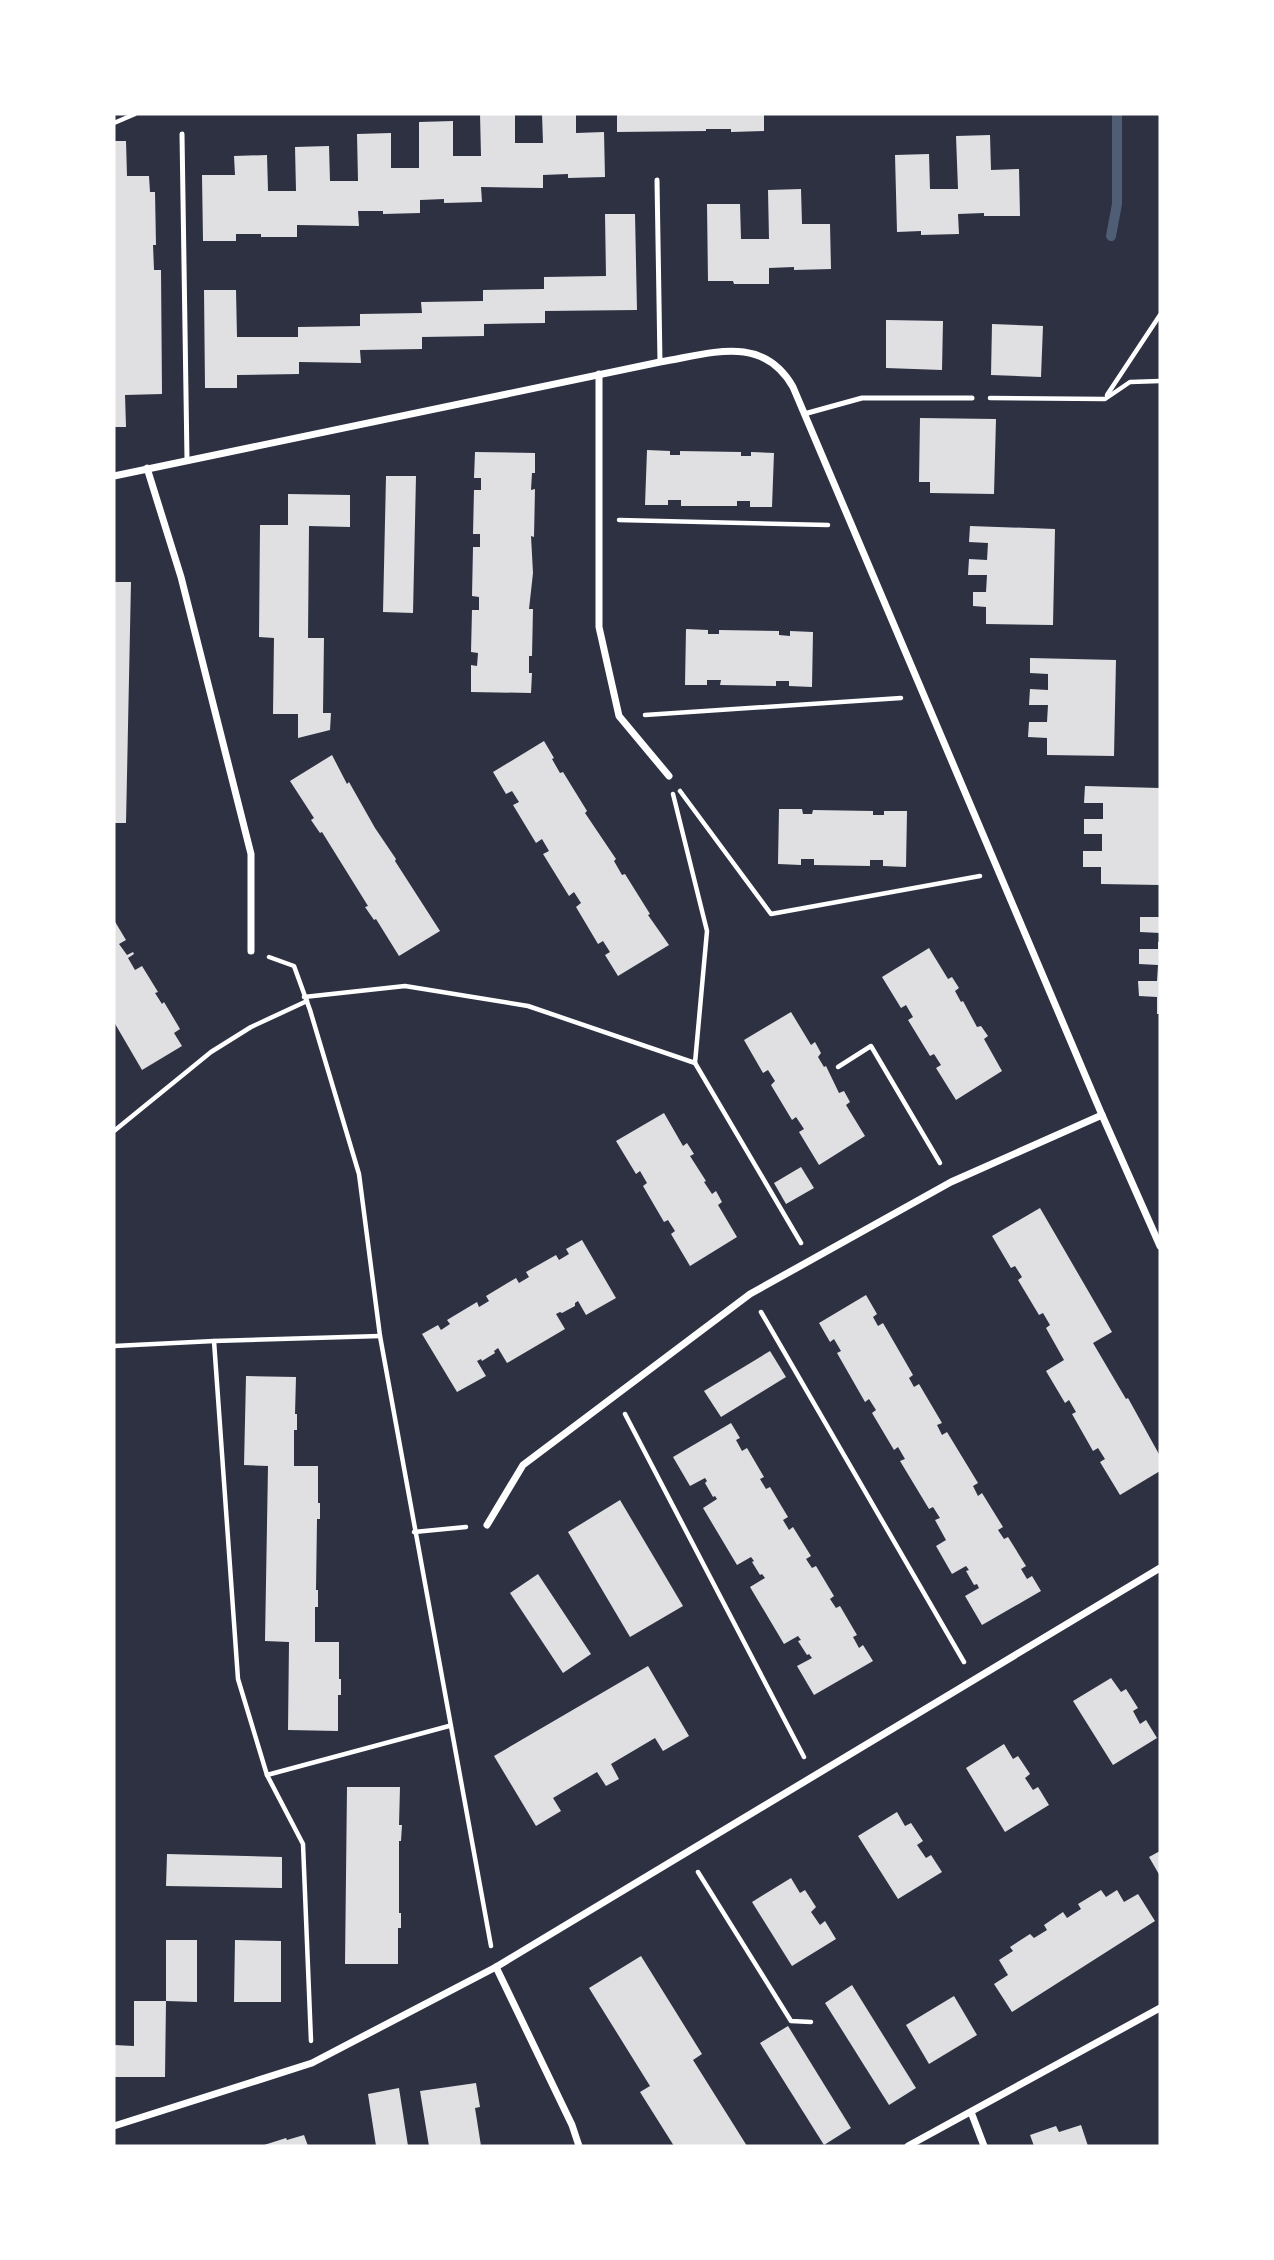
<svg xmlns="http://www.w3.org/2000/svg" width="1274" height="2260" font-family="'Titillium Web',sans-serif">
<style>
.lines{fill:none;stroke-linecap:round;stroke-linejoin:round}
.stream{stroke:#4f5d75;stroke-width:10}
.building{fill:#e0e0e3}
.path{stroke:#fff;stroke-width:4.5}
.service{stroke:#fff;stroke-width:5}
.minor{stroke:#fff;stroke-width:7}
</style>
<rect width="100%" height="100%" fill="#2d3142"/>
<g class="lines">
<path class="stream" d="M1111,236L1117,204V114"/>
</g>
<g class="building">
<path d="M480,114H515V143H543L542,114H576V133L604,132L605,177L568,178V174L543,175V188L481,187L482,202L444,203V199L420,200V213L383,214V211H358L359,226L297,225V237H261V234H236V241H203L202,175H235L234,156L267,155L268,191H296L295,147L329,146L330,181H358L357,134L391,133V168H419V122L453,121V156H481Z"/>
<path d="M617,114H764V131L731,132V129H706V131L617,132Z"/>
<path d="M990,135L991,170L1019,169L1020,216H984V213L958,214L959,234L921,235V231L897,232L895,155L929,154L930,189H958L956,136Z"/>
<path d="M114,141H126L127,176H149L150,192H155L156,245H153L154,270H161L162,394L125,395L126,427H114Z"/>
<path d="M801,189L802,224H830L831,269L794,270V267L769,268V284H734L733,281H708L707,204H740L741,239H769L768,190Z"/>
<path d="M605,214H635L637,310L545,311V323L484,324V336L422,337V349L360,350L361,363L299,362V374L237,375V388H205L204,290H236L237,337H298V327L360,326V314L422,313L421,302L483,301V290L544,289V277L606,276Z"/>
<path d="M886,320L943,321L942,370L886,368Z"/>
<path d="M992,324L1043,326L1041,377L991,375Z"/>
<path d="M920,418L996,419L994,494L930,493V482H919Z"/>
<path d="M647,450L670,451V455H680V451L741,452V456H751V452L774,453L772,507H750V501H737V506H681V500H668V505H645Z"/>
<path d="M475,452L535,453V473H532L531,490L535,489L534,537L531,536L533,573L529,609H533L532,656H529V673H532L531,693L471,692V665L477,666L478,653L471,652L472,610H479V597L472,596L473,547H480V534H473L474,490H481V478H474Z"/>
<path d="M386,476H416L413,613L383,612Z"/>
<path d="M288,494L350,495V527L309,526L308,638H324L323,713H331L330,730L298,738V714H273L274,638L259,637L260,525H288Z"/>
<path d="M970,526L1055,529L1053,625L986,624V607L973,606V592H986L987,575H968L969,559L987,560L988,543L969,542Z"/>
<path d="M114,582H131L126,823H114Z"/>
<path d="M686,629L708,630V634H719V630L779,631V635L790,636V631L813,632L812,687L789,686V681H776V686L720,685L721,680H707V685H685Z"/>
<path d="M1030,658L1116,660L1114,756L1047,755V738L1028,737L1029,722H1047L1048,705H1029L1030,689L1048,690V674L1030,673Z"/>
<path d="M544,741L554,758L552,759L560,773L563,772L587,811L585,813L616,859L614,861L622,875L625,874L650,914L648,915L669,945L618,976L605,955L610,952L603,941L598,944L576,907L581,903L574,892L569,896L543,854L549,851L542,839L536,843L513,805L519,802L512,791L506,794L493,772Z"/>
<path d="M332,755L347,784L349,782L375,828L396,859L395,861L440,931L399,956L376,919L374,920L365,907L368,906L322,832L320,833L311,820L314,818L290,781Z"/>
<path d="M1085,786L1160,788V885L1101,884V867H1083V851H1102V834H1084V819H1103V803H1084Z"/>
<path d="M779,809H802L803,814H812L813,810L873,811V815H884V811H907L906,867L883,866V860H870V866L814,865V859H801V865L778,864Z"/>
<path d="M1140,917H1160V933L1140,932Z"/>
<path d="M114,920L126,940L119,944L127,955L133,952L134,954L128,958L135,970L142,966L158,992L155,993L162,1004L164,1002L180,1029L174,1033L182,1046L142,1070L114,1022Z"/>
<path d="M1158,942H1160V1014H1157V997L1139,996L1138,981H1157L1158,965L1139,964V949H1158Z"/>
<path d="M929,948L948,979L952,977L959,988L955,991L961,1002L963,1001L977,1027L981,1026L988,1036L984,1039L1002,1071L956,1100L936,1068L941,1065L934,1054L930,1056L908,1020L913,1017L906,1005L901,1008L882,977Z"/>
<path d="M791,1012L811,1045L815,1042L821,1053L818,1057L824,1067L826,1066L839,1093L844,1091L850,1102L846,1105L865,1136L819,1165L799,1132L804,1129L796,1117L792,1120L771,1085L775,1081L768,1070L763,1073L744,1040Z"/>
<path d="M664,1113L683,1146L687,1143L694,1154L690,1156L706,1181L704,1182L712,1194L716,1191L722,1202L718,1205L737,1237L690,1266L671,1234L675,1231L668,1220L664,1222L643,1186L647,1183L640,1171L636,1174L616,1141Z"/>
<path d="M801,1167L814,1188L786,1204L774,1183Z"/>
<path d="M1040,1208L1112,1332L1093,1343L1126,1399L1128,1398L1160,1456V1471L1120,1495L1100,1462L1105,1459L1098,1448L1093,1451L1072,1414L1076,1412L1069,1400L1065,1403L1046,1371L1064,1360L1046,1328L1050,1325L1043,1313L1039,1315L1018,1280L1022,1277L1015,1266L1011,1268L992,1236Z"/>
<path d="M582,1240L616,1298L586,1315L578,1301L575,1303V1306L562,1313L560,1312L556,1314L565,1329L507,1363L498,1348L494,1351L495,1353L482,1361L481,1359L477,1361L486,1376L457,1392L422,1334L438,1325L441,1330L450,1324L447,1320L477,1302L479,1307L489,1301L486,1296L516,1278L519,1283L529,1277L526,1272L556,1255L559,1260L569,1254L566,1249Z"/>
<path d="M866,1295L877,1314L873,1317L878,1326L883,1323L913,1375L909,1378L914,1387L919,1384L942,1423L937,1425L942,1435L947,1432L978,1483L973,1486L978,1496L982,1493L1003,1527L998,1530L1004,1539L1008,1537L1026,1566L1021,1569L1027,1579L1032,1576L1041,1591L982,1625L965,1596L979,1588L977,1584L974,1585L966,1571L969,1570L966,1566L952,1574L936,1546L946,1540L935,1520L940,1518L933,1507L929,1509L900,1461L905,1459L898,1447L894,1450L872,1413L876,1410L869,1399L865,1402L837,1353L841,1351L834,1339L830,1342L819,1323Z"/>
<path d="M770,1351L786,1377L721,1417L704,1391Z"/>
<path d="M246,1376L296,1377L295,1414H297V1430H294V1466H318V1503H320V1519H317L316,1590H318V1607H315V1642H339V1679H341V1695H338V1731L288,1730L289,1642L265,1641L268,1466L244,1465Z"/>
<path d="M731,1423L740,1438L736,1440L742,1451L747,1448L764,1477L760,1479L766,1489L770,1487L788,1517L783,1520L789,1530L793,1527L811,1556L806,1559L812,1568L816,1566L834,1596L830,1599L836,1608L840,1606L857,1635L853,1637L859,1648L863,1645L873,1661L814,1695L797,1666L812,1658L809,1654L807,1655L798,1641L801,1640L798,1636L784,1644L750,1587L765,1578L762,1574L760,1575L752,1562L754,1561L751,1557L737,1565L703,1508L717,1499L715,1496L713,1497L705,1483L707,1481L705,1478L690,1486L673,1457Z"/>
<path d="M620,1500L683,1606L630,1637L568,1532Z"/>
<path d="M538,1574L591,1654L563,1673L510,1593Z"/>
<path d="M648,1666L689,1736L663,1751L655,1738L611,1764L619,1779L606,1786L597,1772L553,1798L561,1811L536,1826L494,1756Z"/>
<path d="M1111,1678L1121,1692L1126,1689L1138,1708L1133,1711L1140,1724L1146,1720L1157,1738L1113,1765L1073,1701Z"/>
<path d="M1004,1744L1013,1759L1018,1756L1030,1774L1025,1778L1033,1790L1038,1787L1049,1805L1005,1832L966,1768Z"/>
<path d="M347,1787H400L399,1825H402L401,1841H399V1913H401V1928H398V1964H345Z"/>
<path d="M897,1812L905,1826L911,1823L923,1841L917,1845L926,1858L931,1855L942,1872L898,1899L858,1836Z"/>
<path d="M1160,1851V1876L1149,1857Z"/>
<path d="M167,1854L282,1857V1888L166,1886Z"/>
<path d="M791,1878L800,1893L805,1890L816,1907L811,1912L820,1925L825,1921L836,1939L792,1966L752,1902Z"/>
<path d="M1101,1890L1106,1897L1117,1890L1124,1902L1138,1894L1155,1921L1012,2012L994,1984L1008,1975L999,1960L1013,1951L1010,1947L1030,1934L1034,1938L1047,1930L1044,1925L1063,1912L1067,1918L1081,1909L1078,1904Z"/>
<path d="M166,1940H197V2002L166,2001Z"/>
<path d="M235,1940L281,1941V2002H234Z"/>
<path d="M641,1956L702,2054L693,2060L747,2146H674L640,2092L650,2086L589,1988Z"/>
<path d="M852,1985L916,2088L889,2105L825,2003Z"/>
<path d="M954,1996L977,2035L929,2064L906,2025Z"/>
<path d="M134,2001H166L165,2077H114V2045L134,2046Z"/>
<path d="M788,2026L851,2128L824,2145L760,2043Z"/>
<path d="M476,2083L480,2107L475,2108L481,2146H429L420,2091Z"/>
<path d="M399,2088L408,2146H376L368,2094Z"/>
<path d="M1081,2125L1088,2146H1034L1030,2135L1056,2126L1059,2132Z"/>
<path d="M304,2135L308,2146H261L286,2138L287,2140Z"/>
</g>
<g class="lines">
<g class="path">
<path d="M114,123L135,114"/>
<path d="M1107,395L1160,315"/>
<path d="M990,398L1105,399L1130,382L1160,381"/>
<path d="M619,520L828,525"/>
<path d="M645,715L901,698"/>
<path d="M680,791L771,914L980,876"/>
<path d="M269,957L294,966L310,1010L359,1174L380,1336L491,1946"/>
<path d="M304,997L405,986L528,1006L695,1063L707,931L673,794"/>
<path d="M695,1063L801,1243"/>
<path d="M838,1067L871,1046L940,1163"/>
<path d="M114,1131L211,1052L251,1027L307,1001"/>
<path d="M761,1312L964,1662"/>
<path d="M214,1341L238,1679L267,1775"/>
<path d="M114,1346L214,1341L380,1336"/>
<path d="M625,1414L804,1757"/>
<path d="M414,1532L466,1527"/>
<path d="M698,1872L791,2021L811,2022"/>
<path d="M311,2041L303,1844L267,1775L449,1726"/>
</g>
<g class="service">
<path d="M182,134L187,459"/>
<path d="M657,180L660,362"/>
<path d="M804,414L862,398H972"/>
</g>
<g class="minor">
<path d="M599,374V627L619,716L669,776"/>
<path d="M147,468L181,577L251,854V951"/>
<path d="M114,476L660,362C710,354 762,333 793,387L1102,1115"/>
<path d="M487,1525L523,1465L750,1294L951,1182L1102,1115L1160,1246"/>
<path d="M496,1967L572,2125L579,2146"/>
<path d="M971,2112L984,2146"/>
<path d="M114,2126L312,2063L496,1967L1160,1568"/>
<path d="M908,2146L1160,2008"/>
</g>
</g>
<rect width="1274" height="2260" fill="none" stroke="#ffffff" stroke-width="231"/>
</svg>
